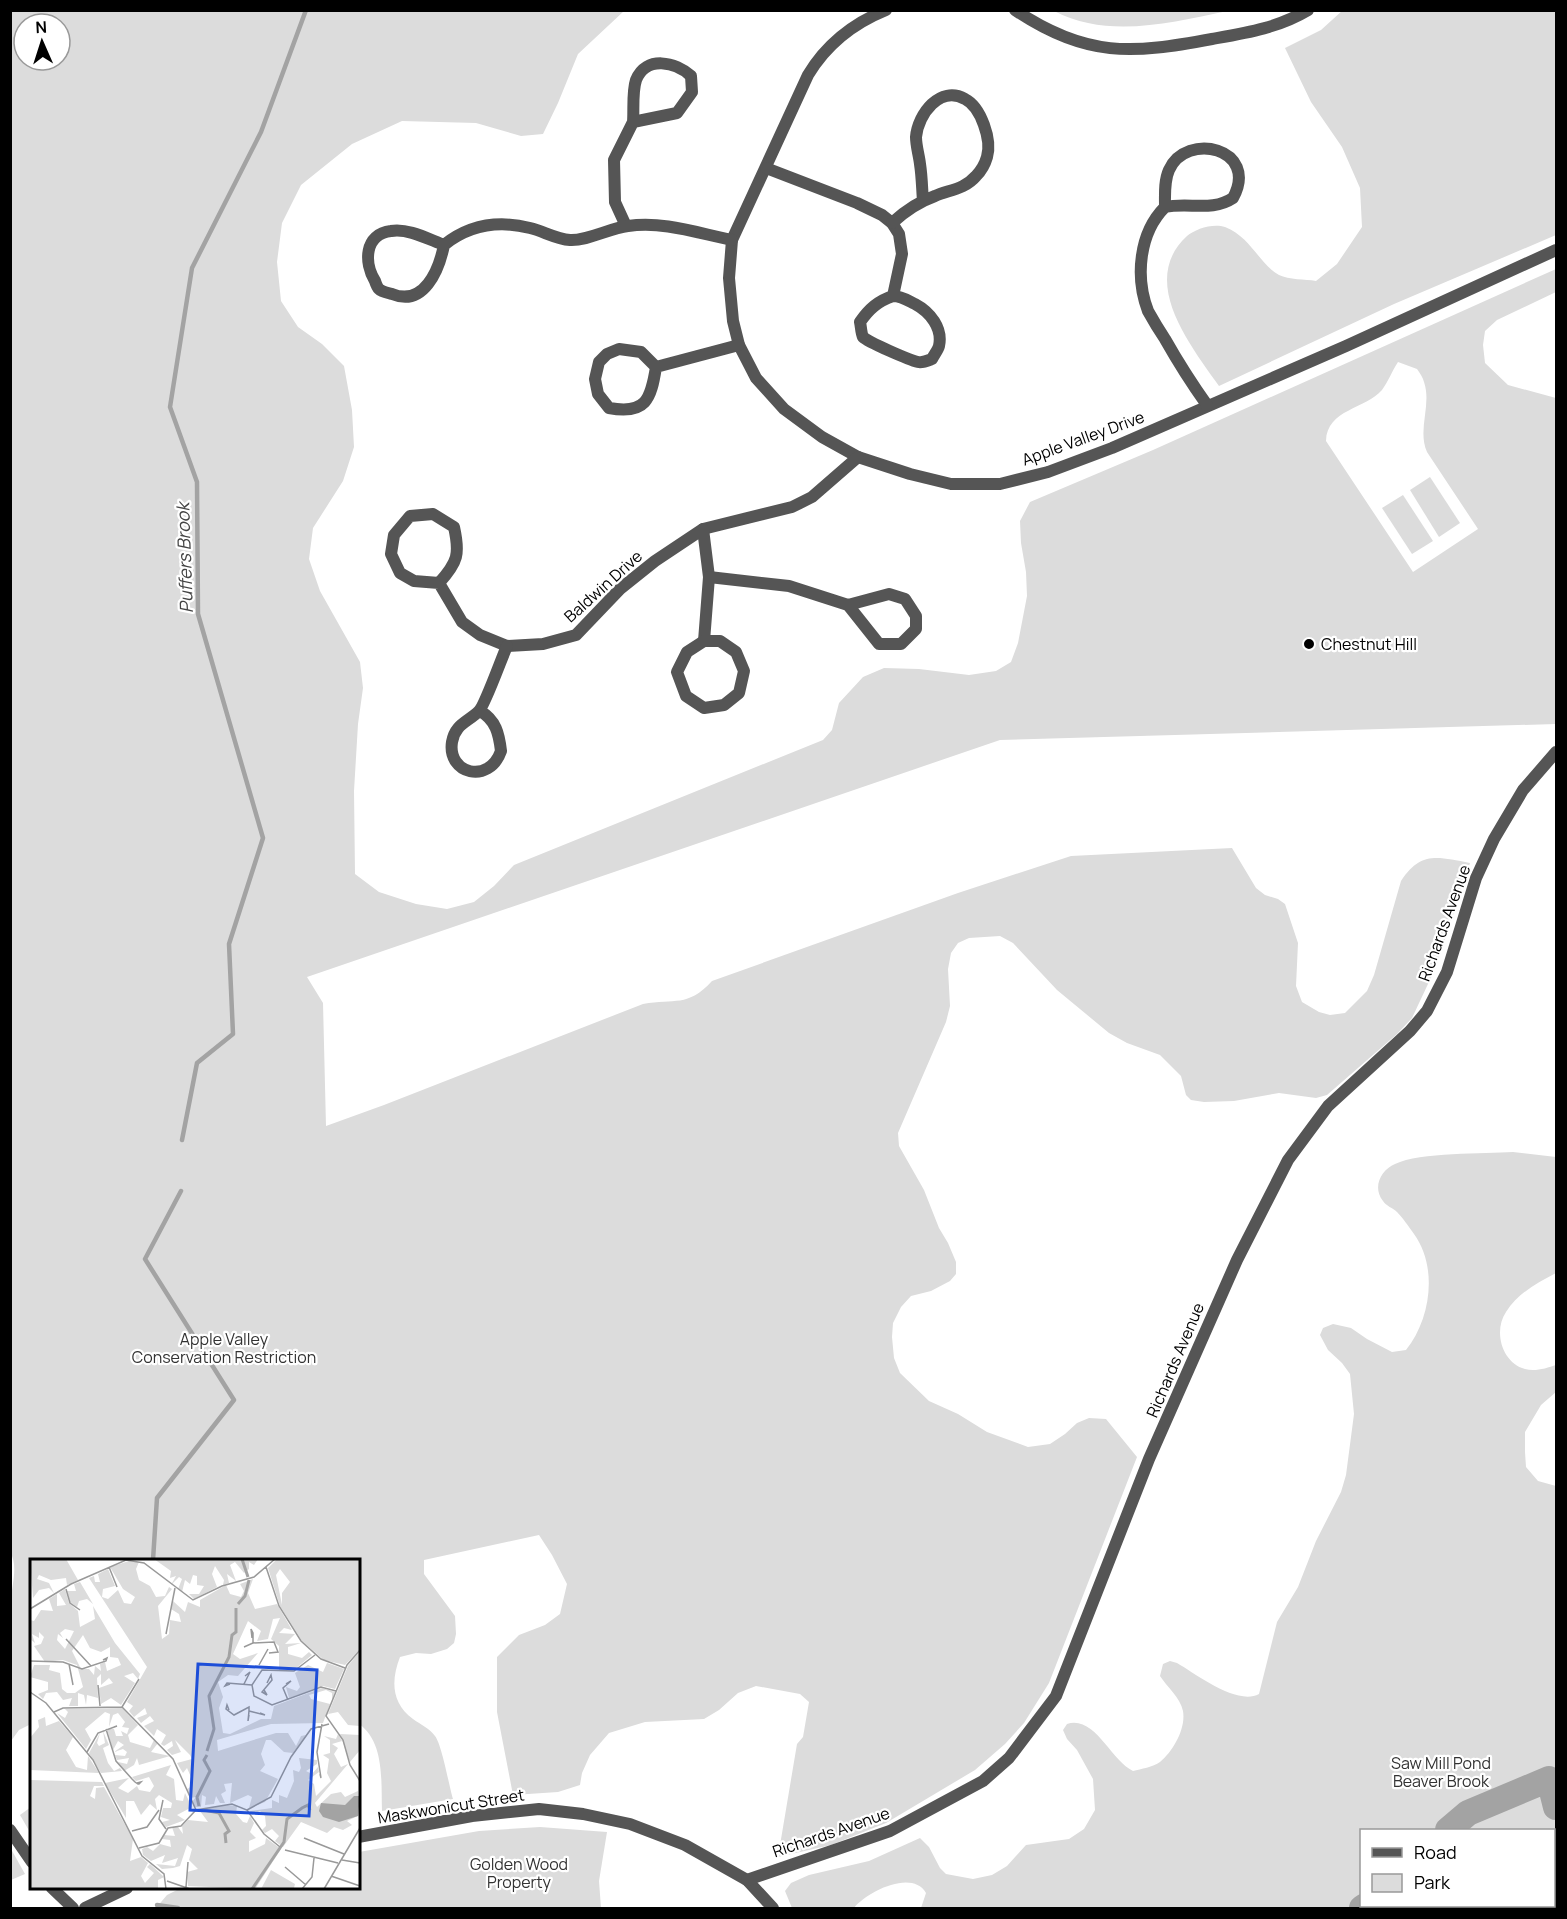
<svg xmlns="http://www.w3.org/2000/svg" width="1567" height="1919" font-family="Manrope,sans-serif">
<style>
.green{fill:#dcdcdc;fill-rule:evenodd}
.lines{fill:none;stroke-linecap:round;stroke-linejoin:round}
.stream{stroke:#a3a3a3;stroke-width:4.5}
.river{stroke:#a3a3a3;stroke-width:26}
.street{stroke:#555;stroke-width:12}
.rail{stroke:#000;stroke-width:4.5;stroke-dasharray:9 3 1.5 3;stroke-linecap:butt}
.poi-dot{fill:#000;stroke:#fff;stroke-width:2}
.labels{text-anchor:middle;stroke-width:4.5;stroke-linejoin:round;paint-order:stroke}
.street-label{font-size:16px;fill:#000;stroke:#fff}
.poi-label{font-size:16px;fill:#000;stroke:#fff;text-anchor:start}
.park-label{font-size:16px;fill:#333;stroke:#fff}
.water-label{font-size:18px;font-style:italic;fill:#444;stroke:#fff}
.inset-river{fill:none;stroke:#a3a3a3;stroke-width:3}
.inset-road{fill:none;stroke:#999;stroke-width:1.5}
.view{fill:#1d4ed8;fill-opacity:0.15;stroke:#1d4ed8;stroke-width:3}
.inset-edge{fill:none;stroke:#000;stroke-width:3}
</style>
<rect width="100%" height="100%" fill="#fff"/>
<g class="green">
<path d="M11,10L624,11L578,54L558,103L543,134L521,136L476,123L402,121L352,144L301,185L282,223L277,262L281,301L298,327L322,344L344,366L352,410L354,447L343,481L313,528L309,559L320,591L360,662L363,688L358,724L354,791L355,874L379,892L416,904L447,909L474,902L494,886L514,865L823,740L832,730L839,703L863,677L884,668L919,669L969,675L996,671L1011,662L1018,643L1027,596L1026,572L1021,543L1020,521L1030,502L1153,450L1556,269V292L1497,320L1485,331L1483,345L1485,363L1508,385L1556,398V724L1000,740L307,977L323,1003L326,1126L384,1105L643,1004C675,998 687,1008 712,981L958,893L1071,856L1232,848L1256,888L1265,895L1278,899L1285,904L1298,943L1296,986L1302,1002L1319,1012L1330,1015L1345,1013L1367,991L1374,975L1401,881C1421,851 1437,857 1470,863L1436,967L1412,1018L1397,1034L1327,1095L1316,1098L1279,1093L1234,1101L1204,1102L1191,1100L1186,1095L1181,1076L1160,1055L1127,1043L1109,1033L1057,990L1013,943L1000,936L969,938L958,943L951,953L948,969L950,1006L946,1022L898,1133L899,1146L924,1190L939,1228L948,1243L956,1262V1274L950,1281L931,1291L911,1296L901,1307L893,1323L892,1337L894,1358L900,1373L929,1401L958,1414L987,1432L1028,1447L1050,1444L1065,1434L1077,1423L1089,1418L1106,1419L1137,1457L1049,1683L1024,1723L1005,1744L975,1770L886,1823L831,1845L778,1857L797,1744L803,1737L809,1702L800,1694L756,1686L738,1693L719,1710L704,1719L645,1722L609,1733L590,1755L582,1773L580,1785L558,1792L513,1795L497,1712V1657L519,1635L545,1625L560,1614L567,1584L552,1555L539,1535L424,1560V1574L455,1616L456,1634L454,1643L447,1649L431,1654L416,1653L400,1657C391,1680 391,1703 413,1719C420,1724 430,1729 435,1736C442,1745 449,1786 453,1799L382,1811C381,1783 385,1742 359,1724L358,1560H32L31,1724L19,1730L11,1741C10,1695 8,1648 11,1602C11,1587 19,1566 10,1552ZM24,24H60V60H24ZM1398,362L1417,369C1420,373 1423,378 1424,382C1432,405 1417,429 1427,452L1478,529L1413,572L1326,441C1327,409 1366,409 1382,390C1388,382 1392,371 1398,362Z"/>
<path d="M1343,10L1556,11V235L1394,304L1219,386C1191,346 1138,281 1187,236C1195,229 1213,223 1225,227C1251,237 1259,264 1279,275C1289,280 1305,279 1316,281L1337,264L1362,227L1360,188L1342,147L1311,102L1285,48L1321,30Z"/>
<path d="M1054,11H1227C1170,23 1108,39 1054,11Z"/>
<path d="M1430,477L1460,523L1439,537L1410,490Z"/>
<path d="M1403,495L1433,541L1412,554L1382,508Z"/>
<path d="M1513,1152L1556,1157V1273C1537,1283 1518,1293 1506,1312C1493,1331 1502,1363 1525,1369C1535,1372 1547,1368 1556,1365V1392L1541,1405L1525,1432V1452L1526,1467L1538,1481L1556,1486V1908H921L926,1893C912,1869 867,1892 854,1908H792L785,1891L791,1883L809,1875L869,1861L920,1838L929,1847L940,1868L946,1874L973,1879L992,1875L1007,1866L1026,1845L1069,1839L1084,1829L1095,1810L1093,1779L1077,1750L1067,1739L1063,1730L1067,1724C1095,1715 1111,1761 1133,1771C1141,1769 1153,1767 1160,1762C1173,1751 1186,1729 1183,1711C1180,1697 1167,1687 1160,1676L1163,1664L1170,1661L1177,1663C1196,1674 1237,1706 1259,1694L1277,1622L1298,1587L1316,1541L1341,1492L1346,1475L1354,1414L1350,1374L1342,1363L1328,1350L1320,1335L1323,1328L1333,1324L1351,1328L1367,1339L1392,1352L1406,1350C1431,1319 1438,1267 1414,1234C1409,1227 1403,1218 1397,1212C1393,1208 1386,1206 1383,1201C1372,1187 1381,1170 1395,1164C1420,1152 1484,1154 1513,1152ZM1362,1830H1554V1906H1362Z"/>
<path d="M31,1807V1834L20,1815Z"/>
<path d="M540,1827L607,1832L599,1881L601,1908H156L167,1895L181,1888H358L359,1852L479,1831Z"/>
<path d="M11,1849L25,1874L11,1880H10Z"/>
</g>
<g class="lines">
<g class="stream">
<path d="M182,1140L197,1063L233,1034L229,944L263,838L198,614L197,482L170,407L192,268L261,132L306,10"/>
<path d="M153,1560L157,1498L234,1400L145,1259L181,1191"/>
<path d="M157,1905L178,1908"/>
</g>
<g class="river">
<path d="M1448,1830L1468,1813L1549,1779L1556,1807"/>
<path d="M1362,1908L1365,1906"/>
</g>
<g class="street">
<path d="M886,10C854,23 826,45 808,75L732,240L729,278L733,321L739,345L756,378L784,409L822,437L858,457L910,474L951,484H1000L1048,472L1112,448L1346,346L1556,250"/>
<path d="M1015,10C1086,58 1132,54 1212,39C1246,33 1278,28 1308,10"/>
<path d="M766,168L857,203L882,215L892,223L899,234L902,254L893,296C878,301 869,309 860,322C861,326 861,333 863,337C868,342 909,360 918,362C923,363 927,361 932,359C934,355 938,350 939,346C943,328 930,312 915,304C907,300 901,296 893,296"/>
<path d="M1165,207C1165,195 1164,181 1169,170C1186,131 1260,148 1233,198C1212,212 1189,202 1165,207C1139,233 1135,277 1148,311C1153,320 1159,330 1165,339C1178,362 1192,384 1207,405"/>
<path d="M892,223C905,211 918,202 935,196C949,190 965,189 976,176C981,171 985,164 987,157C992,140 981,107 965,99C940,85 918,114 916,137C916,146 919,155 920,164C922,177 922,189 923,201"/>
<path d="M626,226L615,202L614,160L633,122L677,113L692,92L691,76C676,62 646,55 636,80C632,92 634,110 633,122"/>
<path d="M444,245C439,270 424,307 392,294C389,293 382,292 379,289C377,287 376,284 375,281C364,263 364,234 391,231C408,228 428,239 444,245C469,225 498,220 530,228C543,231 556,239 570,240C587,241 610,228 628,226C664,221 697,233 732,240"/>
<path d="M656,367L641,352L619,349L607,354L599,362L595,379L598,394L609,408C646,415 651,399 656,367L739,345"/>
<path d="M703,529L792,507L812,497L858,457"/>
<path d="M439,583C458,562 460,554 454,527L433,514L410,516L394,535L391,554L400,573L414,581L439,583L462,622L480,635L507,646L543,644L576,635L620,589L655,561L703,529L709,577"/>
<path d="M704,641L709,577L789,586L848,605L889,594L905,599L916,616V629L901,644H879L848,605"/>
<path d="M704,641H720L736,652L744,671L739,693L724,705L704,708L686,696L677,672L687,652Z"/>
<path d="M480,711C496,720 499,734 501,751C489,785 447,774 452,742C455,724 468,722 479,711C485,705 502,657 507,646"/>
<path d="M10,1830L32,1862"/>
<path d="M358,1837L472,1816L539,1809L583,1814L630,1824L685,1845L747,1880L773,1908"/>
<path d="M747,1880L890,1831L983,1781L1009,1758L1056,1696L1149,1459L1237,1260L1288,1160L1328,1106L1410,1031L1427,1011L1447,972L1476,878L1494,839L1523,790L1556,752"/>
<path d="M52,1888L73,1908"/>
<path d="M85,1908L127,1888"/>
</g>
<g class="rail">
<path d="M1554,1881L1556,1877"/>
<path d="M1554,1896L1556,1891"/>
<path d="M1544,1908L1547,1906"/>
</g>
</g>
<circle class="poi-dot" cx="1309" cy="644" r="6"/>
<g class="labels">
<g class="street-label">
<text transform="translate(1083 438) rotate(-20)" y="6">Apple Valley Drive</text>
<text transform="translate(603 586) rotate(-42)" y="6">Baldwin Drive</text>
<text transform="translate(1444 923) rotate(-70)" y="6">Richards Avenue</text>
<text transform="translate(1175 1360) rotate(-67)" y="6">Richards Avenue</text>
<text transform="translate(451 1806) rotate(-9)" y="6">Maskwonicut Street</text>
<text transform="translate(831 1832) rotate(-19)" y="6">Richards Avenue</text>
</g>
<g class="poi-label">
<text x="1321" y="650">Chestnut Hill</text>
</g>
<g class="park-label">
<text x="224" y="1345">Apple Valley<tspan x="224" dy="18">Conservation Restriction</tspan></text>
<text x="1441" y="1769">Saw Mill Pond<tspan x="1441" dy="18">Beaver Brook</tspan></text>
<text x="519" y="1870">Golden Wood<tspan x="519" dy="18">Property</tspan></text>
</g>
<g class="water-label">
<text transform="translate(185 558) rotate(-92)" y="6">Puffers Brook</text>
</g>
</g>
<g transform="translate(30 1559)">
<rect width="330" height="330" fill="#fff"/>
<path d="M0,0H36L48,21L37,26L36,19L21,21L9,16L7,20L19,24L24,34L19,29L9,31L3,39ZM124,0H228L224,6L219,3V10L214,14L205,3L200,6L206,22L197,15L199,24L193,26L194,21L185,7L182,15L187,28L164,40L159,35H169L174,27L167,26V17L163,16L160,25L155,21L152,33L148,30L152,20L149,18L141,26L146,17L140,19L141,12ZM247,0H330V90L315,106L294,101L272,82L250,47L238,9ZM250,10L260,23L252,34V46L246,16ZM99,2L109,3L106,10L109,21L120,27L126,38L135,37L139,28L142,30L128,47L132,80L139,75L140,61L151,63L149,55L141,50L143,42L155,53L158,43L170,48V41L196,26L200,35L211,38L214,32L210,25L223,20L218,34L225,50L247,45L262,71L254,69L249,74L265,75L255,85L271,84L258,88V95L272,99L279,93L282,96L265,110L249,111V87L241,80L250,59L243,60L238,80L227,82L231,72L218,62L203,95L210,100L228,94L208,117L198,116L188,123L193,138L189,149L193,174L200,175L231,160H241L244,147L289,130L292,129L305,133L302,142V134L296,131L279,136L281,140L300,145L293,164L241,165L187,181L188,192L246,174H258L266,187L271,177L276,176L263,194L254,193L241,181H236L231,195L235,206L230,212L248,220L235,243L219,249L222,238L218,236L200,244L202,224L194,225L196,232L191,235L195,244H190L186,237L184,245L175,246L176,238L172,236L171,248H165L162,243L166,238L160,239L157,230L162,227L161,218L157,209L153,214L147,204L162,200L160,196L145,181L151,193L142,196L137,191L143,187L142,182L134,187L131,185L136,176L127,170L124,177L114,167L124,162L120,157L111,164L107,159L117,155L115,149L104,158L99,152L103,147L97,143L117,108L59,19L64,17L65,23H70L68,15L78,10L85,27L73,30L72,38L78,40L88,31L94,44L101,45L105,38L93,30L80,8ZM50,23L63,45L57,40L49,42L47,48L40,43L37,32H46L44,25ZM35,30L39,44L48,52L50,68L65,60L63,47L85,84L110,115L108,120L103,114L94,117L105,124L91,146L81,139L71,145L69,129L83,124L79,119L71,126V115L67,119L68,139L57,136L56,146L54,136L48,134V147H39L42,139L33,141L27,133L16,134L13,140L8,135L18,131V123L0,118L4,106H20L19,111L30,114L32,130L37,134H45L53,128L47,106L33,101L15,103L4,87L11,85L14,78L9,73V79L2,75L5,84L0,80V61L4,62L11,51L23,52L19,40L27,35V47L36,46L29,34ZM35,70L44,72L35,90L27,81L28,75L33,79L30,74ZM53,76L60,89L71,93L80,88V98L88,99L91,106L77,112L75,103L70,105L71,112L65,107L64,116L59,110H51L42,92ZM330,92V167L318,166L308,153L298,155L318,107ZM297,104L314,110L305,130L293,127L259,139L256,128L267,132L270,128L265,114L278,106L293,113ZM92,149L108,166L98,176L100,183L120,189L124,181L128,184L121,193L140,197L109,206L107,199L104,206L94,212L88,203L97,205L99,199L87,201L85,196L95,197L97,193L93,190L84,193L94,186L88,182L83,191L77,170H84L86,177H93L91,172L97,175L99,169L92,168L95,163L88,154L83,156L79,168L80,155L75,153L55,170L61,181L56,190L27,154L35,159L38,153L35,150ZM15,158L16,167L29,162L43,178L36,191L46,208L57,211L58,197L69,214L0,211V179L9,168L8,161ZM73,172L79,186L73,189L78,204L84,212L90,209L92,212L71,214L59,194L70,174L67,184L69,187L75,184ZM308,175L312,182L302,185L308,189L304,195L311,208L318,205L285,244L287,248L301,235L311,233L315,238L328,232L330,256L317,262L322,266L313,271L304,268L297,274L271,263L253,288L245,282L249,277L242,270L235,274L232,271L236,267L235,257L230,252L222,256L220,252L242,249V241L249,244V236L257,239L264,222L263,211L269,213L271,209L269,199L287,201V205L276,212L282,215L288,208L289,213L278,221L284,225L286,237L301,222L297,214L299,200L293,196L300,194V181L294,177L306,180ZM310,175L330,176V191L320,203ZM141,206L136,216L144,220L146,241L153,242L155,234L162,248L147,256L155,261L136,268L132,263L140,261L131,258L133,249H141L142,244L129,236L125,240L127,251L120,245L111,256L104,242H96V259L75,224L99,219L88,229L98,234L107,227L109,231L120,233L124,227L119,218L106,222L102,218ZM0,221L72,223L74,227H64L60,237L65,240L66,229L74,228L103,280L100,302L111,298L118,304L111,317L115,324L124,314L117,308L120,305L134,318L128,321V330H0ZM197,246L207,247L206,255L213,263L217,264L220,257L224,264L220,273L226,279L219,282V293L235,285L236,279L251,290L225,330L158,327L157,313L168,310L159,301L162,290L157,286L150,307L143,309L132,310L126,305L145,307L148,299L132,304L135,296L121,302L113,296L112,290L117,288L123,292L130,285L141,288L140,281L132,280L134,276L145,277L142,268H148L153,275L152,267L158,261L178,263L170,252L173,250ZM241,311L265,325L264,329L231,330Z" fill="#dcdcdc" fill-rule="evenodd"/>
<path d="M324,237H330L328,257L309,263L293,258L289,252L291,244L315,246Z" fill="#a3a3a3"/>
<path class="inset-river" d="M212,0L218,18M208,45L215,37L219,21M177,192L184,170L179,137L199,98L202,76L206,73V49M169,247L167,238L180,212L174,201L177,196M174,251L189,254L199,272L195,275L196,284M222,330L254,283L257,260L272,249L278,246L280,251"/>
<path class="inset-road" d="M79,8L87,28M236,8L249,47L271,82L291,100L315,109M36,30L40,44L50,51M0,50L41,25L96,1L114,4L163,41L192,27L224,18L245,0M136,75L145,29M36,80L61,107M223,84L244,83L248,93L239,94M214,88L223,84V74L221,70L222,79M330,91L317,106L296,157L313,181L320,206L330,222M285,96L264,112L232,111L222,126L224,137L242,146L291,128L306,132M0,102L33,103L52,110L76,102L77,99L73,101M39,105L43,126M229,106L238,90M200,125L195,127L197,124L222,126M214,125L220,113L215,117M256,125L261,122L253,129L258,141M68,126L70,147M234,131L237,136L232,133L242,121L241,116L237,124M0,133L16,144L63,201L112,297L134,315L136,330M92,148L109,120M199,151L197,146L196,150L204,156L219,148V152M24,153L33,149L92,148L143,200L166,251M219,156L218,162L219,152L235,156L230,154M76,170L86,202L102,220L105,223L108,225H109L111,223L107,224M57,193L68,174L87,167L84,168M290,215L291,219L287,193L292,165M133,241L129,260L136,270M217,251L241,238L261,198L281,170L299,165M102,272L117,268L129,251M274,279L314,295M109,289L129,284L138,269L151,267L166,251L202,245L217,251L234,275L250,288M255,291L308,304M312,301L330,304M255,308L276,326M301,317L330,327M137,322L160,330M156,328L158,303M272,330L282,318L284,299M294,330L330,269"/>
<path class="view" d="M168,105L287,111L279,257L160,251Z"/>
<rect width="330" height="330" class="inset-edge"/>
</g>
<rect width="1567" height="1919" fill="none" stroke="#000000" stroke-width="24"/>
<rect x="1360" y="1829" width="195" height="78" fill="#ffffff" stroke="#999999" stroke-width="1.5"/>
<rect x="1372" y="1848" width="30" height="9" fill="#555555" stroke="#999999" stroke-width="1.5"/>
<text x="1414" y="1859" font-size="18" fill="#000000">Road</text>
<rect x="1372" y="1874" width="30" height="18" fill="#dcdcdc" stroke="#999999" stroke-width="1.5"/>
<text x="1414" y="1889" font-size="18" fill="#000000">Park</text>
<g transform="translate(42 42) rotate(357)"><circle r="28" fill="#ffffff" stroke="#999999" stroke-width="1.5"/>
<path d="M0-4.5L10 22L0 15L-10 22Z" fill="#000000"/>
<text y="-9" font-size="16" font-weight="bold" text-anchor="middle" fill="#000000">N</text>
</g>
</svg>
